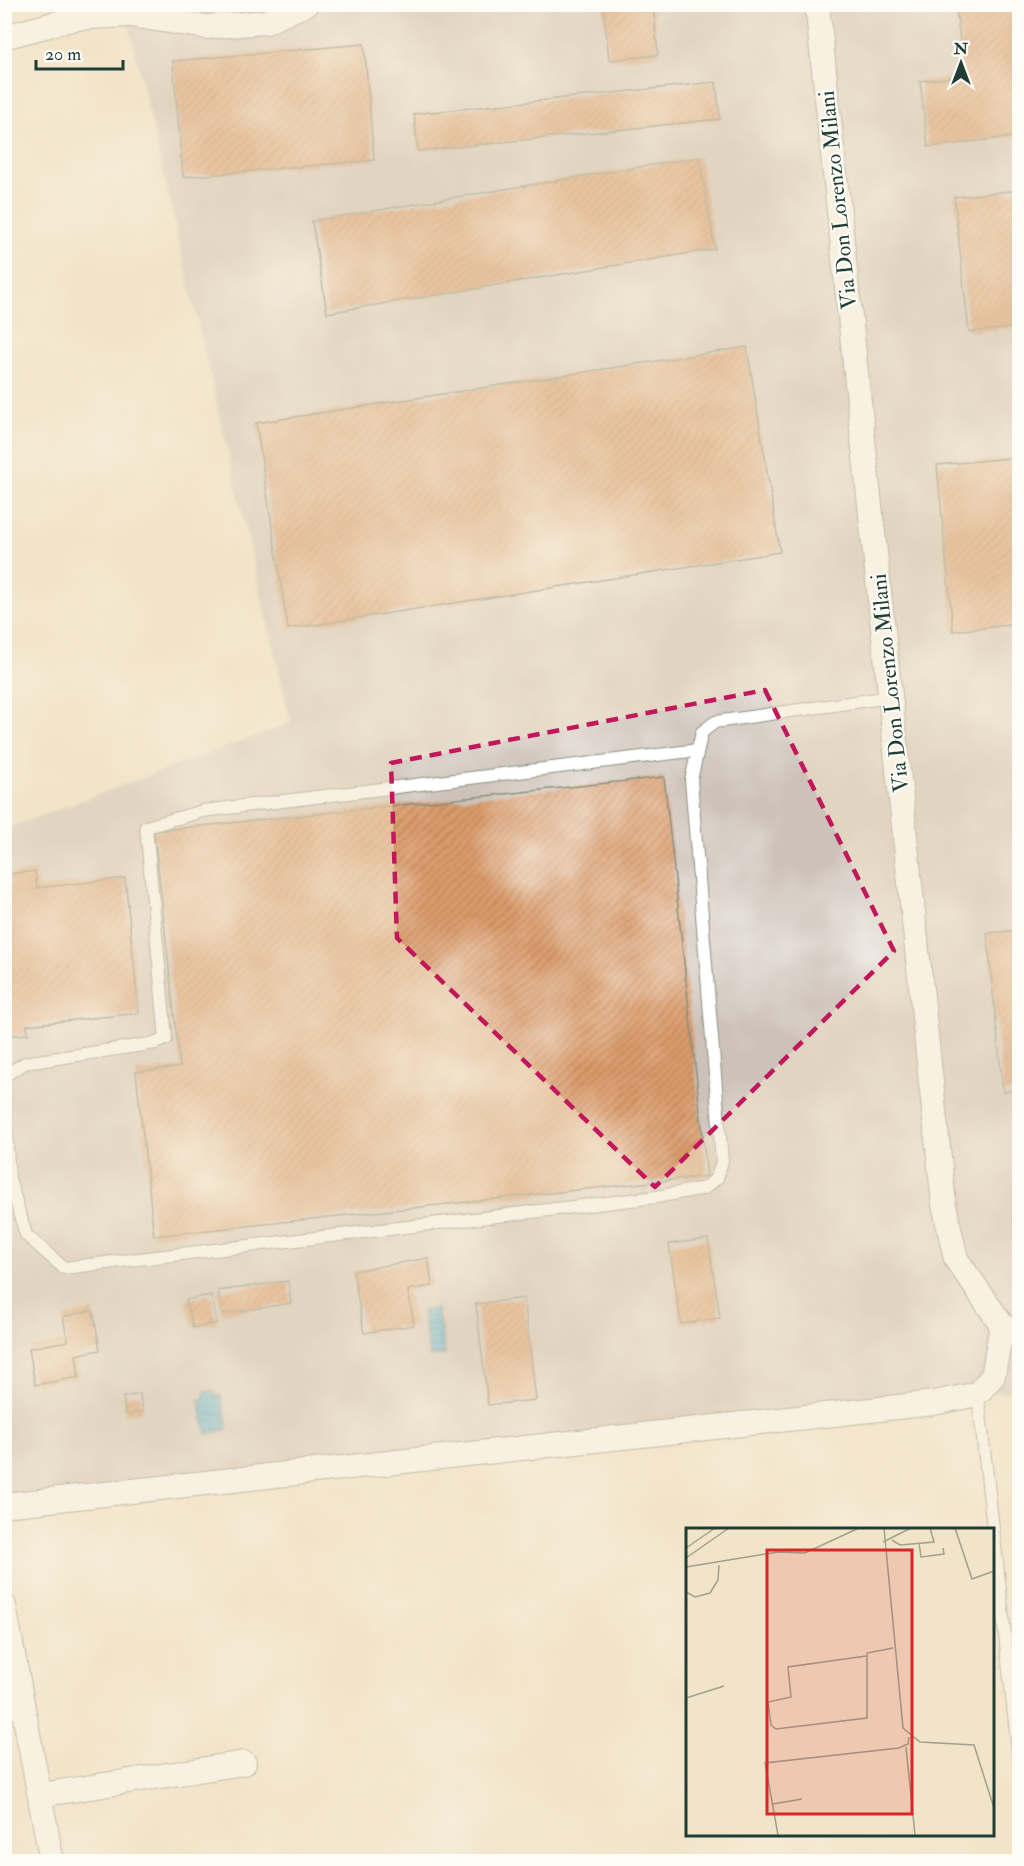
<svg xmlns="http://www.w3.org/2000/svg" width="1024" height="1866" font-family="'IM FELL Double Pica',serif">
<style>
.industrial{fill:#cdc2b9}
.water{fill:url(#water-rules);stroke:#3c7886;stroke-width:1.5}
.building{fill:url(#building-hatch)}
.lines{fill:none;stroke-linecap:round;stroke-linejoin:round}
.lane-casing{stroke:#88907e;stroke-width:14}
.street-casing{stroke:#88907e;stroke-width:26}
.lane{stroke:#fff;stroke-width:12}
.street{stroke:#fff;stroke-width:24}
.marked{fill:none;stroke:#c2185b;stroke-width:4.5;stroke-dasharray:12 8;stroke-linejoin:round}
.labels{text-anchor:middle;stroke-width:4.5;stroke-linejoin:round;paint-order:stroke}
.street-label{font-size:22px;fill:#1f3d34;stroke:#fdfcf7}
.inset-road{fill:none;stroke:#9ea18d;stroke-width:1.5}
.view{fill:#d62828;fill-opacity:0.15;stroke:#d62828;stroke-width:3}
.inset-edge{fill:none;stroke:#1f3d34;stroke-width:3}
</style>
<defs>
<pattern id="water-rules" width="6" height="5" patternUnits="userSpaceOnUse" patternTransform="scale(1.5)"><rect width="6" height="5" fill="#5ab2d7"/><path d="M0 2.5h6" fill="none" stroke="#4a92af"/></pattern>
<pattern id="building-hatch" width="6" height="6" patternUnits="userSpaceOnUse" patternTransform="scale(1.5)"><rect width="6" height="6" fill="#dc9b6a"/><path d="M-1 1l2-2M0 6l6-6M5 7l2-2" fill="none" stroke="#b28058"/></pattern>
</defs>
<rect width="100%" height="100%" fill="#fdfcf7"/>
<filter id="ink" filterUnits="userSpaceOnUse"><feTurbulence type="fractalNoise" baseFrequency=".0167" numOctaves="2"/><feDisplacementMap in="SourceGraphic" scale="12" xChannelSelector="R" yChannelSelector="G"/><feConvolveMatrix kernelMatrix="1 2 1 2 8 2 1 2 1" color-interpolation-filters="sRGB"/></filter>
<filter id="wash" filterUnits="userSpaceOnUse"><feTurbulence type="fractalNoise" baseFrequency=".008" numOctaves="4" result="noise"/><feDisplacementMap in="SourceGraphic" scale="24" xChannelSelector="R" yChannelSelector="G"/><feGaussianBlur stdDeviation="1.35" result="paint"/><feColorMatrix in="noise" values="0 0 0 0 0 0 0 0 0 0 0 0 0 0 0 0 0 1.4 0 .05"/><feComposite in="paint" operator="in"/></filter>
<g filter="url(#wash)">
<rect width="100%" height="100%" fill="#f2e4c8"/>
<path class="industrial" d="M124,5H1019V1391L977,1394L5,1505V829L291,723Z"/>
<g class="water">
<path d="M437,1309L445,1355L430,1357L422,1311Z"/>
<path d="M208,1391L213,1392L216,1397L220,1395L228,1429L207,1434L199,1400L204,1399L205,1392Z"/>
</g>
<g id="blocks">
<g class="building">
<path d="M603,4H653L658,55L609,60Z"/>
<path d="M975,4H1020V136L928,147L920,81L964,76L956,7Z"/>
<path d="M364,44L374,160L183,177L173,61Z"/>
<path d="M716,82L720,119L418,151L414,114Z"/>
<path d="M699,157L715,249L327,313L312,221Z"/>
<path d="M1020,190V327L969,332L954,197Z"/>
<path d="M747,347L780,552L288,629L256,423Z"/>
<path d="M1020,457V624L953,631L937,465Z"/>
<path d="M664,777L707,1176L154,1236L136,1072L180,1067L154,831Z"/>
<path d="M35,871L37,888L125,878L139,1013L27,1025L28,1034L4,1036V895L11,894L9,874Z"/>
<path d="M1020,930V1090L1003,1092L987,933Z"/>
<path d="M708,1239L720,1318L681,1324L669,1244Z"/>
<path d="M428,1258L432,1286L408,1290L414,1325L364,1333L353,1271Z"/>
<path d="M288,1281L291,1303L222,1314L218,1291Z"/>
<path d="M211,1295L217,1323L193,1328L186,1300Z"/>
<path d="M524,1298L536,1400L488,1405L476,1304Z"/>
<path d="M93,1310L100,1350L76,1355L79,1377L35,1385L29,1348L68,1341L63,1317Z"/>
<path d="M140,1394L143,1411L126,1415L123,1397Z"/>
</g>
</g>
</g>
<g filter="url(#ink)">
<use href="#blocks" fill-opacity="0" stroke="#88907e" stroke-width="1.5"/>
<g class="lines">
<defs>
<g id="lane">
<path d="M4,1076L25,1063L156,1043L166,1039L146,827L203,811L698,750"/>
<path d="M4,1096L9,1178L26,1235L64,1268L656,1197L705,1188L717,1178L722,1161L691,780L702,732L715,722L890,697"/>
<path d="M977,1394L980,1413L1020,1768"/>
</g>
<g id="street">
<path d="M817,4L944,1205L956,1259L1002,1325L1020,1338"/>
<path d="M4,37L76,18L130,15L206,27L266,22L306,4"/>
<path d="M4,1505L934,1403L977,1394L993,1376L1002,1325"/>
<path d="M4,1606L52,1862"/>
<path d="M40,1795L244,1763"/>
</g>
</defs>
<use href="#lane" class="lane-casing"/>
<use href="#street" class="street-casing"/>
<use href="#lane" class="lane"/>
<use href="#street" class="street"/>
</g>
</g>
<path d="M0 0H1024V1866H0ZM765,690L894,951L655,1187L397,938L391,763Z" fill="#f2e4c8" fill-opacity=".55" fill-rule="evenodd"/>
<path class="marked" d="M765,690L894,951L655,1187L397,938L391,763Z"/>
<g class="labels">
<g class="street-label">
<text transform="translate(837 200) rotate(-96)" y="8">Via Don Lorenzo Milani</text>
<text transform="translate(889 683) rotate(-96)" y="8">Via Don Lorenzo Milani</text>
</g>
</g>
<g transform="translate(686 1528)">
<rect width="308" height="308" fill="#f2e4c8"/>
<path class="inset-road" d="M198,0L217,200L234,214L288,217L308,280M269,0L286,51L308,43M206,12L214,17L248,14L244,0M197,14L225,0M233,15L235,29L258,26L257,20M0,20L29,0M0,30L43,0M0,39L92,24L119,25L173,0M0,64L9,69L24,65L32,52L33,37M180,128L102,139L105,169L82,174L85,197L90,201L181,190V125L207,120M0,170L38,158M220,219L229,307M87,276L116,271M92,307L79,235L213,220L222,216L223,209"/>
<path class="view" d="M81,22H226V286H81Z"/>
<rect width="308" height="308" class="inset-edge"/>
</g>
<rect width="1024" height="1866" fill="none" stroke="#fdfcf7" stroke-width="24"/>
<g transform="translate(961 63)" stroke="#fdfcf7" stroke-width="4.5" paint-order="stroke">
<path d="M0-4.5L10 22L0 15L-10 22Z" fill="#1f3d34"/>
<text y="-9" font-size="16" font-weight="bold" text-anchor="middle" fill="#1f3d34">N</text>
</g>
<path d="M36 60v9h87v-9" fill="none" stroke="#1f3d34" stroke-width="3"/>
<text x="45" y="60" font-size="18" fill="#1f3d34" stroke="#fdfcf7" stroke-width="4.5" paint-order="stroke">20 m</text>
</svg>
